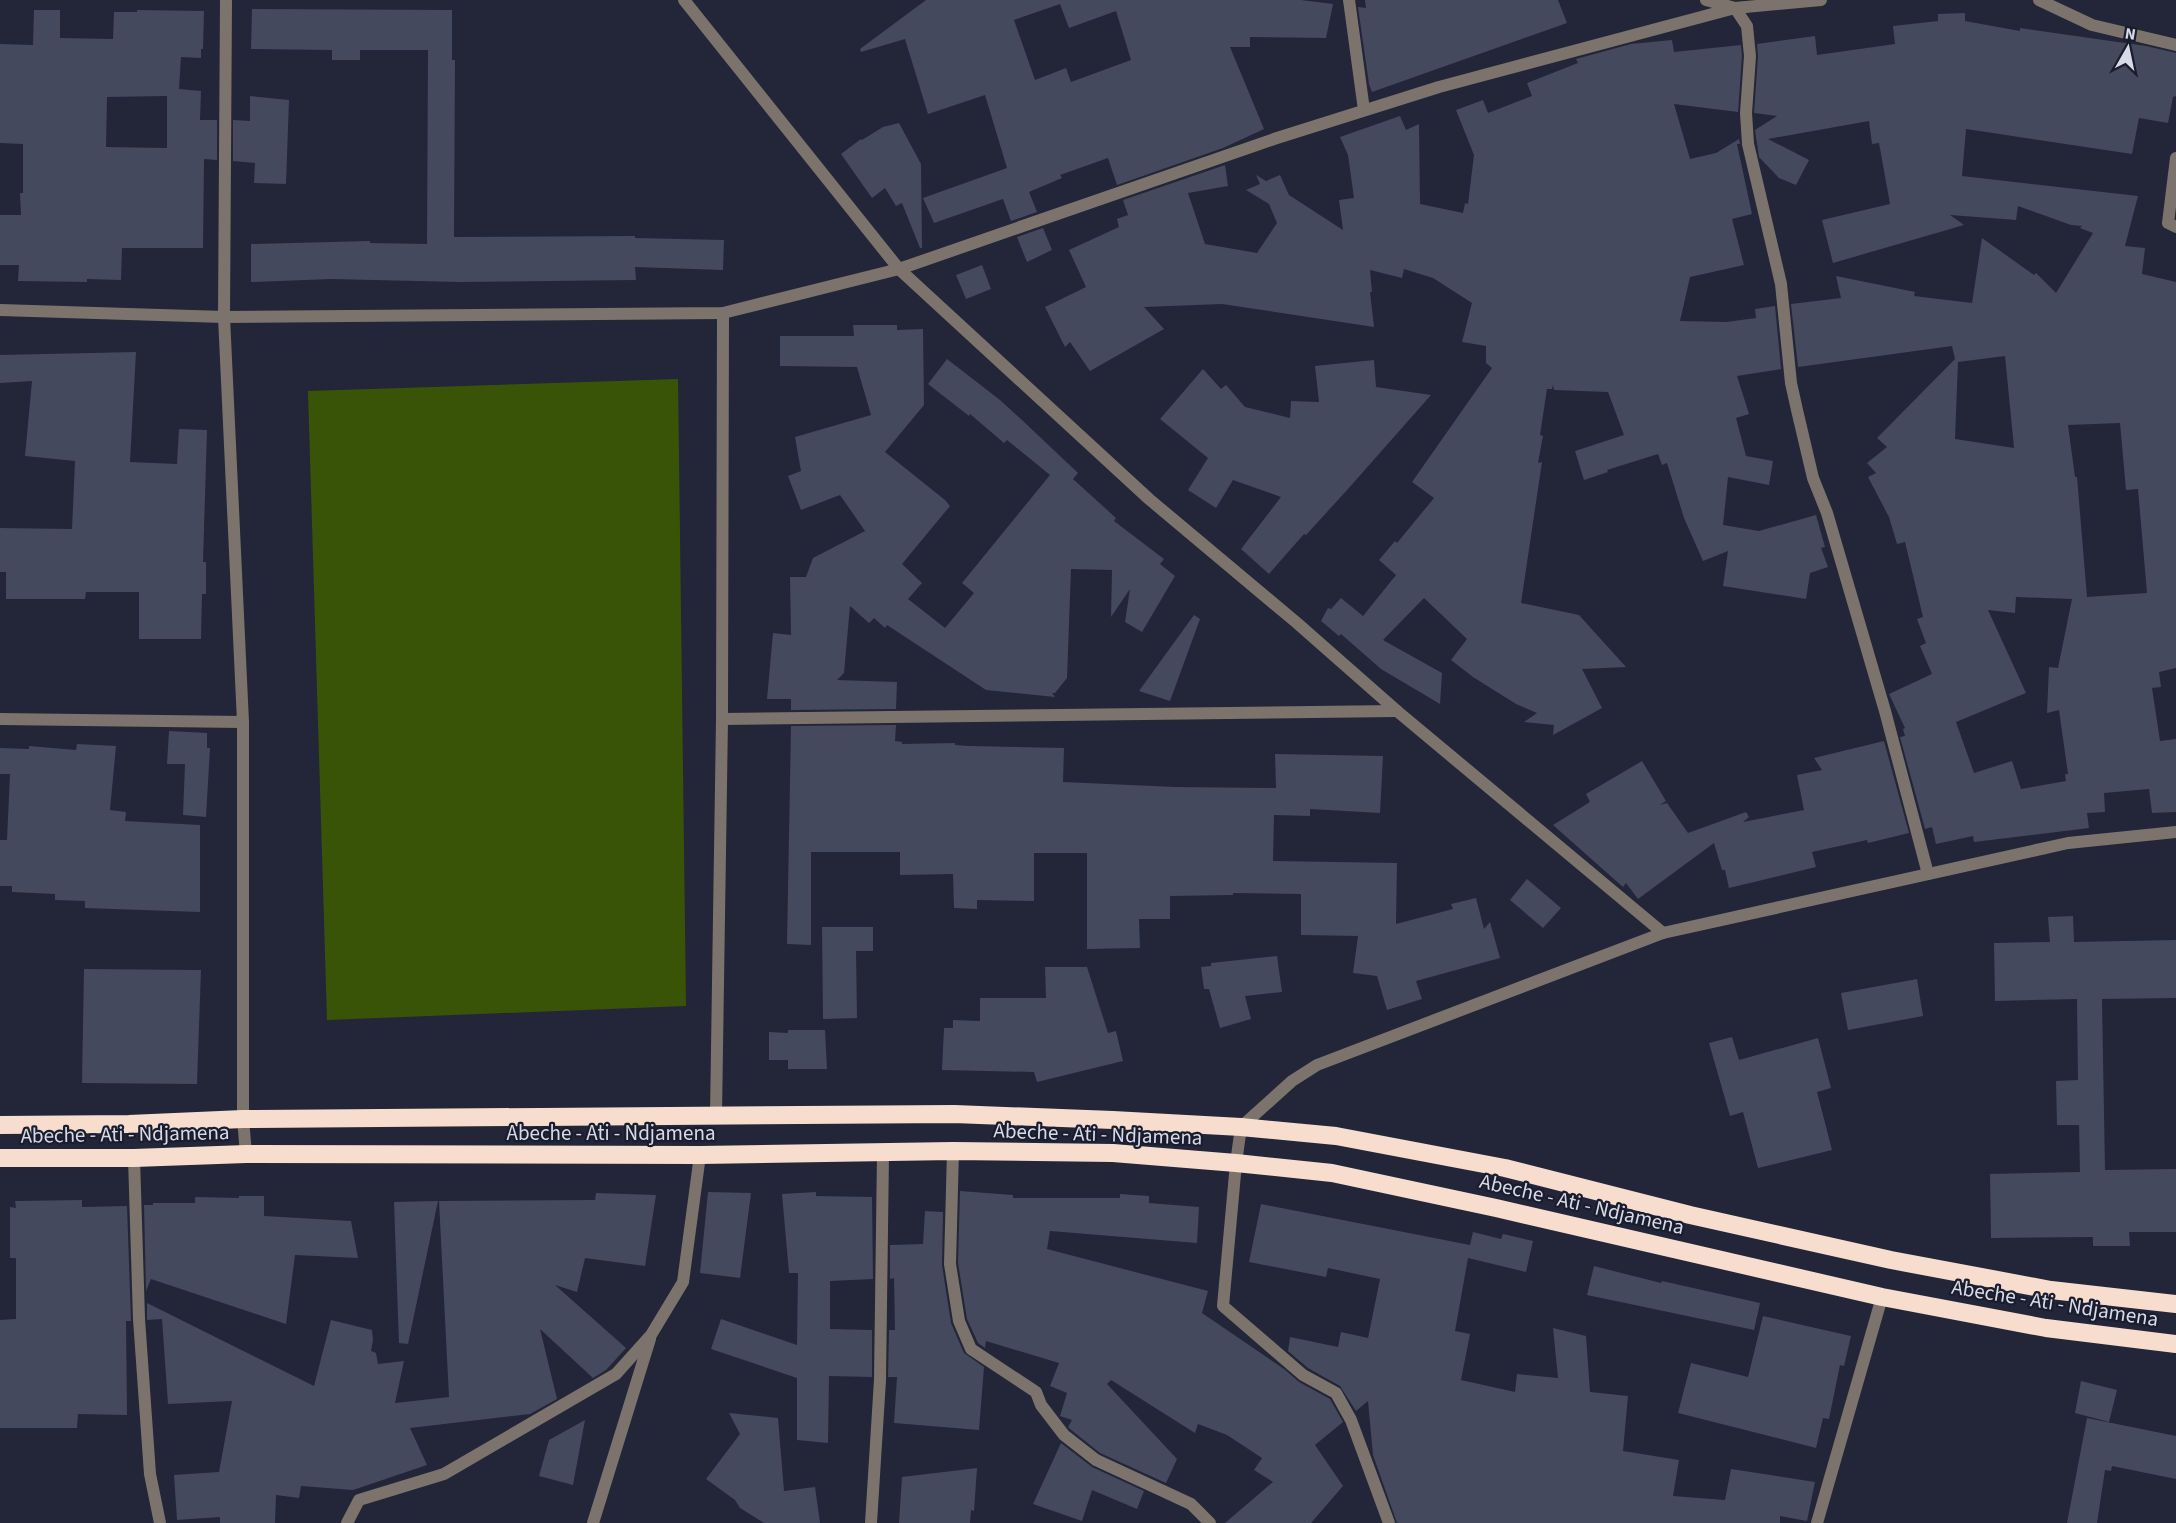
<svg xmlns="http://www.w3.org/2000/svg" width="2176" height="1523" font-family="'Source Sans 3',sans-serif">
<style>
.green{fill:#3a5407}
.building{fill:#44495d;fill-rule:evenodd}
.lines{fill:none;stroke-linecap:round;stroke-linejoin:round}
.street{stroke:#7d736d;stroke-width:12}
.highway{stroke:#f6ddce;stroke-width:18}
.labels{text-anchor:middle;stroke-width:4.5;stroke-linejoin:round;paint-order:stroke}
.street-label{font-size:21px;fill:#d7dbe7;stroke:#191d2e}
</style>
<rect width="100%" height="100%" fill="#222638"/>
<path class="green" d="M678,379L686,1006L327,1020L308,391Z"/>
<g class="building">
<path d="M926,0H1301L1333,4L1326,38L1250,37V47H1230L1264,129L1223,148L1117,185L1108,158L1060,175L1062,178L1029,192L1037,212L1011,221L1003,199L934,223L923,198L1007,168L985,95L928,114L905,39L861,52L860,49ZM1060,4L1069,28L1116,11L1131,60L1071,82L1066,68L1035,80L1014,20Z"/>
<path d="M1365,0H1558L1567,23L1372,92L1369,84L1358,7L1366,8Z"/>
<path d="M252,9L452,10V60H455L454,237L635,236V238L724,240L723,270L635,267L636,280L459,282L331,279L251,282V244L370,241V243L427,244L428,50H360V60H332V50L251,49Z"/>
<path d="M34,10H60V38L113,39L114,12H137V10L204,11L203,49H201V58L181,57L179,89L201,91L200,120H217V160L204,159L203,248H122L121,280L87,279V282L18,281L19,265H0V215H21L20,193H23V144L0,143V44L33,45ZM167,96V148L106,147L107,97Z"/>
<path d="M1965,13V21L2020,31V28L2146,46L2176,53V96L2173,97L2168,123L2139,118L2132,154L1966,129L1962,176L2138,196L2125,246L2145,248L2142,274L2176,282V668L2159,672L2161,687L2152,688L2160,741L2176,739V812L2152,813L2149,789L2104,793L2105,812L2087,813L2089,828L1974,842L1973,836L1936,844L1932,827L1925,829L1900,737L1905,736L1903,729L1905,728L1889,694L1932,674L1920,646L1926,643L1917,619L1923,617L1905,542L1897,544L1889,517L1868,477L1876,473L1867,463L1887,447L1877,438L1955,359L1952,346L1798,367L1791,304L1841,298L1836,276L1915,292L1914,296L1972,303L1982,238L2034,275L2036,273L2056,293L2093,233L2080,228L2082,226L2071,225L2018,206L2016,220L1950,215L1964,225L1833,263L1822,220L1890,204L1879,143L1872,144L1869,121L1768,139L1809,160L1796,185L1779,178L1759,157L1755,130L1777,116L1754,113L1758,56L1757,44L1815,36L1817,55L1895,44L1893,26L1938,21V14ZM2005,356L2014,448L1955,439L1958,362ZM2120,423L2126,490L2138,489L2147,593L2087,597L2077,477H2075L2068,425ZM2016,597L2072,599L2058,668L2049,667L2047,713L2059,710L2068,774H2065L2066,781L2021,789L2012,761L1974,773L1956,722L2026,693L1988,610L2015,613Z"/>
<path d="M1672,40L1674,52L1741,45L1742,56L1738,112L1674,104L1690,159L1716,153L1739,139L1740,144H1737L1752,214L1732,219L1744,265L1690,277L1680,321L1726,322L1756,318L1755,309L1775,306L1781,369L1737,376L1749,414L1736,418L1746,456L1773,461L1769,485L1728,477L1723,525L1759,531L1816,515L1825,547L1821,548L1828,567L1810,573L1806,599L1723,586L1728,551L1703,561L1684,518L1667,463L1662,465L1658,454L1607,470L1608,472L1584,480L1575,451L1624,435L1608,392L1554,390L1553,385L1552,389H1547L1540,435L1543,436L1538,463L1542,462L1521,603L1579,615L1626,667L1582,669L1602,708L1553,735L1554,725L1524,722L1537,713L1516,704L1473,677L1451,660L1467,639L1424,598L1383,640L1442,673L1440,704L1381,669L1341,634L1339,636L1321,621L1328,608L1331,609L1341,598L1363,616L1396,575L1379,560L1395,541L1397,543L1434,498L1412,482L1492,368L1486,363V346L1462,342L1472,303L1433,278L1404,269L1402,278L1370,270L1372,292H1370L1374,327L1222,304L1144,307L1164,329L1090,371L1070,342L1065,347L1045,307L1086,287L1069,250L1119,227L1117,219L1128,215L1123,200L1225,165L1228,186L1188,193L1205,244L1257,253L1277,223L1269,204L1246,190L1260,184L1256,175L1266,181L1280,175L1289,195L1343,230L1339,200L1354,198L1348,155L1340,137L1400,116L1406,130L1419,124L1420,204L1463,213L1465,203L1468,204L1474,155L1456,110L1483,100L1488,113L1532,96L1527,83L1578,63L1576,59L1631,44Z"/>
<path d="M250,96L289,100L286,184L254,183L255,163L233,161V120L250,121Z"/>
<path d="M899,123L921,164L922,248H920L902,203L896,206L885,188L872,198L841,154L861,139L862,140L883,127Z"/>
<path d="M1043,228L1052,250L1027,262L1017,237Z"/>
<path d="M982,265L991,289L966,299L956,275Z"/>
<path d="M853,325H897V330L923,329L924,405L885,452L945,500L950,506L902,564L922,583L908,599L945,628L974,593L962,583L1050,475L1007,440L1004,443L970,414L969,416L928,384L947,359L1000,400L1023,421L1078,473L1073,479L1116,518L1114,521L1164,559L1160,564L1175,576L1142,632L1125,622L1130,589L1111,617L1112,570L1071,569L1067,678L1055,693H1052L1055,697L986,690L887,625L885,628L874,618L869,623L850,606L844,673L837,680L897,682L896,709L791,710V699H767L773,633L791,635L790,577H806L813,558L865,531L840,495L801,510L788,476L801,471L795,437L871,415L857,367L780,366V336H854Z"/>
<path d="M136,352L130,462L177,464L179,429L207,430L203,562H206V594H202L201,639H139V592H86L85,599H6V572H0V528L72,529L75,461L25,456L32,381L0,383V355Z"/>
<path d="M1374,360L1376,387L1431,395L1348,489L1306,535L1304,534L1269,574L1241,549L1281,497L1233,480L1216,508L1188,490L1208,458L1160,419L1203,369L1221,389L1226,385L1245,407L1290,418L1291,401L1319,402L1315,366Z"/>
<path d="M1194,615L1200,619L1170,701L1139,691Z"/>
<path d="M896,725L895,741L902,742V744L955,743V745L969,746L1064,748L1063,782L1175,787L1276,788L1275,754L1383,756L1380,813L1310,809V816L1274,815L1273,861L1397,863L1396,924L1453,909L1451,904L1476,898L1484,929L1490,922L1500,958L1416,981L1422,999L1387,1010L1377,976L1353,973L1358,936L1301,935V894L1233,893V895L1170,896V919H1139L1140,948L1087,949V853H1034V901L977,900V909L954,908L953,874L900,875V852H811V945L787,944L791,726Z"/>
<path d="M169,731L207,733V748H210L206,817L183,815L185,764H167Z"/>
<path d="M1884,741L1909,833L1868,843L1867,840L1812,852L1816,867L1729,888L1725,870H1722L1714,843L1638,899L1626,883L1623,887L1553,825L1590,802L1586,794L1642,761L1666,801L1660,805L1667,803L1688,833L1746,812L1749,817L1743,822L1804,810L1797,775L1822,770L1814,758Z"/>
<path d="M77,744L116,746L110,810L126,812L125,821L200,825V912L85,908V901L55,900V894L12,892V886H0V840H7L10,774H0V748L29,749V746L76,750Z"/>
<path d="M1527,879L1561,908L1543,928L1510,900Z"/>
<path d="M2073,916L2074,942L2176,940V998L2102,999L2105,1170L2176,1169V1232H2129L2130,1246H2093V1237L1991,1238L1990,1174L2080,1172L2079,1125H2057L2056,1081L2078,1080L2077,999L1995,1001L1994,943L2050,942L2048,917Z"/>
<path d="M822,927H873V951H856L857,1018L823,1019Z"/>
<path d="M1277,956L1282,992L1245,996L1251,1019L1220,1028L1209,989H1204L1201,967L1211,966V963Z"/>
<path d="M1045,967H1087L1108,1033L1116,1031L1123,1061L1037,1082L1034,1072L942,1070L944,1028H953V1020L980,1021V998H1046Z"/>
<path d="M84,969L201,970L197,1084L82,1083Z"/>
<path d="M1917,979L1923,1016L1848,1030L1841,993Z"/>
<path d="M788,1030H825L827,1069H788V1060H769V1032L788,1033Z"/>
<path d="M1732,1037L1739,1060L1818,1038L1831,1088L1817,1092L1832,1150L1758,1168L1743,1112L1730,1116L1709,1043Z"/>
<path d="M960,1191L1013,1195V1198H1120V1194L1149,1196V1203L1199,1207L1197,1243L1050,1231L1047,1249L1208,1291L1202,1313L1284,1369L1299,1382L1330,1399L1343,1422L1315,1445L1343,1486L1311,1523H1225L1273,1482L1254,1470L1262,1458L1227,1435L1198,1424L1195,1433L1111,1380L1107,1384L1177,1459L1166,1483L1100,1453L1070,1429L1068,1427L1072,1420L1060,1416L1067,1393L1050,1386L1059,1363L986,1341L985,1348L978,1343L967,1319L958,1263Z"/>
<path d="M708,1192L751,1193L740,1278L700,1273Z"/>
<path d="M816,1192V1196L872,1197L873,1279L830,1281V1329L872,1330V1377L829,1376L828,1443L797,1440V1378L711,1349L721,1319L797,1345L798,1273H789L782,1194Z"/>
<path d="M596,1193L656,1195L645,1266L585,1258L577,1292L555,1285L626,1348L606,1370L593,1378L540,1329L557,1399L530,1414L410,1428L427,1465L353,1490L301,1486L299,1498L276,1495L275,1523H220V1517L177,1520L174,1475L219,1472L232,1401L168,1404L162,1319L147,1320V1303L314,1386L331,1320L372,1330L373,1340L371,1351L376,1353L378,1364L404,1361L395,1403L449,1397L439,1201L595,1200Z"/>
<path d="M239,1196H264V1216L351,1221L358,1258L295,1255L286,1324L151,1279L146,1291L144,1205H153V1203H195V1197L239,1198Z"/>
<path d="M82,1200V1207L127,1206L131,1321H126L127,1415L78,1414L77,1428H0V1320L16,1319V1258H10V1207L16,1208L15,1201Z"/>
<path d="M438,1201L408,1344L399,1343L394,1202Z"/>
<path d="M1261,1204L1470,1245L1473,1232L1501,1239L1503,1234L1533,1241L1526,1272L1468,1258L1455,1331L1470,1334L1461,1380L1515,1392L1517,1374L1558,1378L1553,1328L1586,1336L1590,1392L1628,1396L1623,1451L1679,1460L1673,1496L1725,1500L1731,1469L1815,1482L1807,1521L1780,1516V1523H1397L1373,1455L1368,1401L1356,1411L1340,1386L1308,1368L1288,1351L1290,1337L1338,1347L1341,1332L1368,1338L1380,1279L1328,1268L1326,1277L1249,1262Z"/>
<path d="M925,1211L943,1212L942,1265L951,1323L964,1353L984,1367L979,1430L894,1423L897,1377H888L889,1330H895L894,1278L890,1279V1245L923,1244Z"/>
<path d="M1594,1266L1661,1283L1662,1281L1760,1303L1754,1330L1587,1295Z"/>
<path d="M1763,1316L1851,1336L1844,1366L1840,1365L1829,1419L1823,1418L1816,1448L1678,1413L1691,1363L1748,1377Z"/>
<path d="M2081,1381L2117,1390L2109,1422L2075,1413Z"/>
<path d="M729,1413L778,1418L784,1491L815,1487L820,1523H764L740,1508L735,1500L706,1479L740,1434Z"/>
<path d="M2087,1418L2176,1436V1479L2112,1466L2111,1471L2105,1470L2097,1523H2067Z"/>
<path d="M585,1420L573,1485L539,1476L549,1440Z"/>
<path d="M1061,1443L1092,1467L1144,1491L1137,1509L1092,1490L1082,1521L1033,1504Z"/>
<path d="M977,1468L974,1511L971,1510L970,1523H899L902,1477Z"/>
</g>
<g class="lines">
<g class="street">
<path d="M684,0L899,269L1149,499L1297,623L1397,711L1663,933"/>
<path d="M1349,0L1364,110"/>
<path d="M1706,0L1735,8L1747,26L1750,56L1746,113L1748,144L1781,284L1791,383L1797,410L1813,478L1827,513L1885,711L1928,874"/>
<path d="M2039,0L2092,25L2176,45"/>
<path d="M2176,158L2168,223L2176,227"/>
<path d="M0,310L224,317L226,0"/>
<path d="M0,719L243,722"/>
<path d="M722,719L1397,711"/>
<path d="M716,1115L722,719L723,313"/>
<path d="M953,1151L950,1264L959,1321L971,1349L1036,1392L1041,1405L1064,1435L1096,1460L1191,1504L1210,1523"/>
<path d="M246,1154L243,1119V722L224,317L723,313L899,269L1277,138L1439,87L1735,8L1821,0"/>
<path d="M134,1158L139,1319L150,1474L160,1523"/>
<path d="M347,1523L359,1500L444,1474L616,1374L651,1335L683,1282L700,1155"/>
<path d="M593,1523L650,1339"/>
<path d="M871,1523L880,1380L883,1154"/>
<path d="M1389,1523L1351,1420L1336,1393L1303,1375L1223,1306L1236,1163L1241,1127L1292,1081L1317,1065L1663,933L2068,843L2176,832"/>
<path d="M1817,1523L1882,1297"/>
</g>
<g class="highway">
<path d="M0,1125L129,1124L243,1119L954,1114L1113,1120L1241,1127L1336,1136L1505,1168L1690,1215L1891,1260L2051,1290L2176,1304"/>
<path d="M0,1158H134L246,1154L700,1155L953,1151L1113,1153L1236,1163L1332,1173L1496,1208L1882,1297L2046,1328L2176,1344"/>
</g>
</g>
<g class="labels">
<g class="street-label">
<text x="611" y="1140">Abeche - Ati - Ndjamena</text>
<text transform="translate(125 1134) rotate(-1)" y="7">Abeche - Ati - Ndjamena</text>
<text transform="translate(1098 1134) rotate(2)" y="7">Abeche - Ati - Ndjamena</text>
<text transform="translate(1582 1204) rotate(13)" y="7">Abeche - Ati - Ndjamena</text>
<text transform="translate(2055 1303) rotate(9)" y="7">Abeche - Ati - Ndjamena</text>
</g>
</g>
<g transform="translate(2128 48) rotate(9)" stroke="#191d2e" stroke-width="4.5" paint-order="stroke">
<path d="M0-4.5L10 22L0 15L-10 22Z" fill="#d7dbe7"/>
<text y="-9" font-size="16" font-weight="bold" text-anchor="middle" fill="#d7dbe7">N</text>
</g>
</svg>
